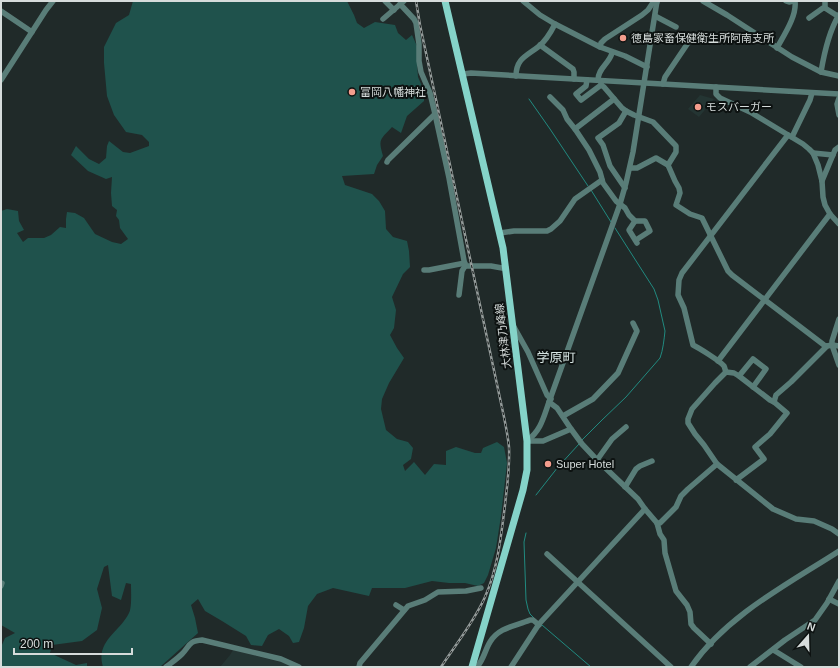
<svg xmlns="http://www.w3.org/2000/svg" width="840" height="668" font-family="Helvetica,'Noto Sans JP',sans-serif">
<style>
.built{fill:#243533}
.green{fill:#1f524c}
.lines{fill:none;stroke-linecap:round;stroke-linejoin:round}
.stream{stroke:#218a80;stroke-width:1}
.minor{stroke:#597d78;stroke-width:5.5}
.major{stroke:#85d3c9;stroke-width:7}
.rail-casing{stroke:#949b9a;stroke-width:2.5}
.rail{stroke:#0d1211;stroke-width:1;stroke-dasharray:3;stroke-linecap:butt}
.poi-dot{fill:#f49d8d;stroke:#0d1211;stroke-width:1.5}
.labels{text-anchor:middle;stroke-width:4;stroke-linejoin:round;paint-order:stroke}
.poi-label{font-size:11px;fill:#d6dcdb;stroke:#0d1211;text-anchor:start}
.street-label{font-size:11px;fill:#d6dcdb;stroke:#0d1211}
.quarter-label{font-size:13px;fill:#d7e5e3;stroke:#0d1211}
</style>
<rect width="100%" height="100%" fill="#202a29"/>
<g class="built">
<path d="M700,95L714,99L699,117L688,109Z"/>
<path d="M233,650L284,663L293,667H220L230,655Z"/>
</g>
<path class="green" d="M133,1H347L354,15L357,23L364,28L375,22L395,25L398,33L406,40L412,35L417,46V63L418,77L424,91V101L407,116L401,133L392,127C380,140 378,139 383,156L377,165L374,174L342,176L345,185L372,194L379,201L385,211L386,229L393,237L407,241L409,251L410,267L403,274L392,297L396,310L394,328L390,335L397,348L404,358L389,383L382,399L381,409L386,430L397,439L408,442L413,448L411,459L403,465L405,471L414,462L425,475L434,464L446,465V451L456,447L475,453H481L483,448L497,442L504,447L507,463L501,516L496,548L488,575L484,583L478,586L465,583H449L432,581L405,588H372L369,596L333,588L317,594L308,606L304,628L299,642L293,643L289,636L279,629L268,635L262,646L251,645L246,636L222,621L205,611L198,599L191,605L195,618L198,633L160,667H103C95,641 120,632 129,613C132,608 131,591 131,584L126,583L121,600L112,596L108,565L104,567L97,589L102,608L97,630L82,641L52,645L50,653L76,665L87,663V667H1V647L5,638L15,633L1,625V211L7,209L18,211L19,221L24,230L17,233L23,242L28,238H44L51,235L60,227L66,228V219L67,212L75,213L84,218L95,234L112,242L121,244L128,239L120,228L119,220L116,216L117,210L112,206L111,193L112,177L106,179L88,171L71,155L76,146L89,159L99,164L106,158L107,146L109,141L123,152L130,153L149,146V142L142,135L126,132L114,115L107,96L104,63V47L116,23L129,15Z"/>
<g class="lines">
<g class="stream">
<path d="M529,99L550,129L588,186"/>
<path d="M591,190L611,222"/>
<path d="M582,440L602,420L626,397L660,358C663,350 664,340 665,331L658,300L654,289L615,228"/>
<path d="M536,495L558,467L579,444"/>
<path d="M526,533L524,542L526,600L528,609L530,614L534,618"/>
<path d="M542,625L591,667"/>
</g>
<g class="minor">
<path d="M385,1L394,10"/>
<path d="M523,1L540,15L555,24L600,47L625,56L647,67"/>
<path d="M703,1L727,15L792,57L821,72L839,76"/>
<path d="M786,1L789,2L793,1"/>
<path d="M400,4L414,19L416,23L419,44V61L421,72L430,93L435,114L449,178L465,266H491L502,268H506"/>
<path d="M825,8L839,17"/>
<path d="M1,11L32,32"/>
<path d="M655,16L676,27"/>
<path d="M809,18L823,8H825V1"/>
<path d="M383,19L404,1"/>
<path d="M540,45L573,69L574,72V79"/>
<path d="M600,47L601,43L605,39L642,15L648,10L652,4L657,2"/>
<path d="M777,48C784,35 797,16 795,1"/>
<path d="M821,72C824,54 829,31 839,15"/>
<path d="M463,74L471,73L521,76L839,94"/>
<path d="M516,76C516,59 526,56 538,47C545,42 551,32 555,24"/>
<path d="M1,80L46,10L53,1"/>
<path d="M587,80L586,86L576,94L581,100L601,85V81"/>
<path d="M598,80C598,68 609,64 612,53"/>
<path d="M663,84L665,77L692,37"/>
<path d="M601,85L604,87L622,108L626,111L634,115L653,122L676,146V152L668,165L675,181L679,188L680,193L676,205L690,214L702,218L703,220L728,271L732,275L824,345L827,346"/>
<path d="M716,87V94L720,98L750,112L765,121L803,144L809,149L813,153L818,165L822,181L823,197L825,205L830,214L839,224"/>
<path d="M550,97L563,110L567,119L575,129L589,150L600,172L603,183L616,201L625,208L629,215L635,221H645L650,231L636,240"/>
<path d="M839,98L837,104L839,115"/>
<path d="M575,129L614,99"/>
<path d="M792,137L810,100L812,93"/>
<path d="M813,153L833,155"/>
<path d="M387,162L388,160L435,114"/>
<path d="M630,168H637L656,158L668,165"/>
<path d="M822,181L835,150L839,147"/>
<path d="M625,188L610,166L603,145L598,138L619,123L626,111"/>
<path d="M635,221L629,230L637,243"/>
<path d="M500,233L514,231H547L551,229L560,221L575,199L602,180"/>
<path d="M424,270H429L465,263"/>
<path d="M459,295L462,271L465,266"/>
<path d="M839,319L832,341V345L839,365"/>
<path d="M514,327L528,352L547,395L551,399"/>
<path d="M718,361L830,214"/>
<path d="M726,372C725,370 725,368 724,366C720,361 699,348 693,345L684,308L678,295L679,280L682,273L788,135"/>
<path d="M739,376L753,359L766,369L753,387"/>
<path d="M549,402L557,408L571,429L582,444L597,460L638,499L645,509L657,523L660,534L664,540L665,553L676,591L687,605L690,612L691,624L694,628L711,644"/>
<path d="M774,402L776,395L791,382L827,346L832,345L839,346"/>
<path d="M563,416L593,399L618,373L637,331L633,323"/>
<path d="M527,441C541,430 543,419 549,402L620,204L626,183L633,152L657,1"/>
<path d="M527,441H543L571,429"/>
<path d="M597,460L612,439L626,427"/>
<path d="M736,480L764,459L755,447L770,434L787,413L774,402L770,400L739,376L734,373L726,372L715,383L692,409L688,419V423L695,434L704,445L717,464L773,509L796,519L814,521L832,529L839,534"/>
<path d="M625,487L636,469L640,466L652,461"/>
<path d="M657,523H660L676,507L681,496L688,489L717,464"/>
<path d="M547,554L671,667"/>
<path d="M1,586L2,583"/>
<path d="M829,599L839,604"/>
<path d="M396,605L404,610"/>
<path d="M774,649L775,651L801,667"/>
<path d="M166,667C171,663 177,659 182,654C190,646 188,641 202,640L281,659L299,667"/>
<path d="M359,667L360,663L408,606L425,600L438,592L466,591L481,588"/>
<path d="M477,667C484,659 485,650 490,642C499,627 516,626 530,620H533L539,625"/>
<path d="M511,667L539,624L645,509"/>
<path d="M691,667C727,615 788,584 839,551"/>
<path d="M750,667L785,640L815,620L827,603L839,581"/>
</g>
<path class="major" d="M445,1L503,248L527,441V470L523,490L472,667"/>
<defs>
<path id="rail" d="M416,1L420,25L504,417C506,427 508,437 509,447C510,467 507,486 505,505C501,536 498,568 485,597C474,622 456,644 441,667"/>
</defs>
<use href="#rail" class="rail-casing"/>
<use href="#rail" class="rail"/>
</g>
<g class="poi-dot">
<circle cx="623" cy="38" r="4"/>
<circle cx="352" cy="92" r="4"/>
<circle cx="698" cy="107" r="4"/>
<circle cx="548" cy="464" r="4"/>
</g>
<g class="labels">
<g class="poi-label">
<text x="631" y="42">徳島家畜保健衛生所阿南支所</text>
<text x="360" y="96">富岡八幡神社</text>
<text x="706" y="111">モスバーガー</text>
<text x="556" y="468">Super Hotel</text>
</g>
<g class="street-label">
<text transform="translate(503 336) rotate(-97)" y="4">大林津乃峰線</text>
</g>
<g class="quarter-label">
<text x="556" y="362">学原町</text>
</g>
</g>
<rect width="840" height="668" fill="none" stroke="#d6dcdb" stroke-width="4"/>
<g transform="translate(808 636) rotate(20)" stroke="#0d1211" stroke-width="3" paint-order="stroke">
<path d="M0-3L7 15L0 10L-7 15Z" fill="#d6dcdb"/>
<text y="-6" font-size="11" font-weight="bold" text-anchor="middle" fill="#d6dcdb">N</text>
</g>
<path d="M14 648v6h118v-6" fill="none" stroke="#d6dcdb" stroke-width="2"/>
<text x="20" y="648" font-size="12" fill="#d6dcdb" stroke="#0d1211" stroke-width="3" paint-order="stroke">200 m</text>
</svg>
